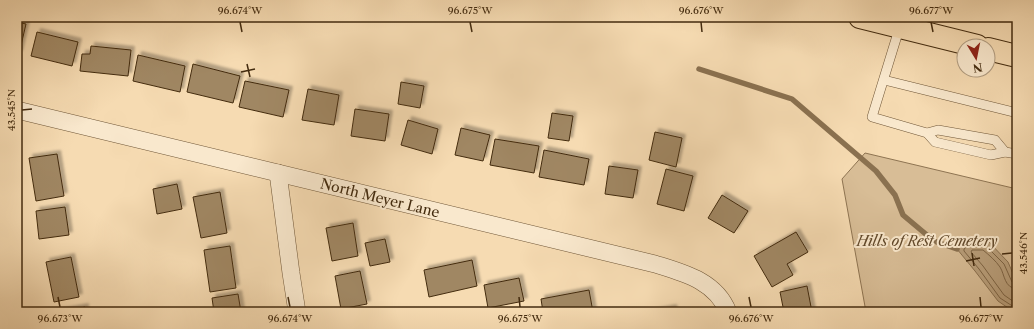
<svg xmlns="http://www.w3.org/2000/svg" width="1034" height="329" font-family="'Libre Caslon Text',serif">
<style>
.green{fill:#d8bd96;stroke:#8e7452}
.water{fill:#b99f7b;stroke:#8a7150}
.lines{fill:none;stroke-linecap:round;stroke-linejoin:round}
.shore{stroke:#7e6545;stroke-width:1}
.stream{stroke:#8a7150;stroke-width:5.5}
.building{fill:#a08764;stroke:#432b0f;filter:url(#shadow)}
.lane-casing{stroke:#705738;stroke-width:10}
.street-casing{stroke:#705738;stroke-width:18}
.primary-casing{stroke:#432b0f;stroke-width:24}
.lane{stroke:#f9e8cd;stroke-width:9}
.street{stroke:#f9e8cd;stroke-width:17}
.primary{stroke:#f6dbb2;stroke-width:22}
.ticks{fill:none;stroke:#432b0f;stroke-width:1.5}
.labels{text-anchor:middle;stroke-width:4;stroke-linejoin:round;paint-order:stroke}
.street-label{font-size:14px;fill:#432b0f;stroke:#f9e8cd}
.park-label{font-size:14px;font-style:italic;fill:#61482a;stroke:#f9e8cd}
.neatline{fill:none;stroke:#432b0f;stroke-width:1.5}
.ticks-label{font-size:10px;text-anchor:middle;fill:#432b0f}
</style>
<defs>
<filter id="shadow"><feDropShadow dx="3.5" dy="-3.5" stdDeviation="1" flood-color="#0004"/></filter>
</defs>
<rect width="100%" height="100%" fill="#f6dbb2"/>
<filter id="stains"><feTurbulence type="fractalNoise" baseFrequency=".005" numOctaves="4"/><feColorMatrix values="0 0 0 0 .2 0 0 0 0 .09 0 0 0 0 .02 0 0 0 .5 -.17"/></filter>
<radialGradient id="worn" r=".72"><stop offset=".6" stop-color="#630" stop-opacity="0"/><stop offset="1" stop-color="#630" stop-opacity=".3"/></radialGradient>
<path class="green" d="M865,153L1017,189V312H866L842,179Z"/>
<path class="water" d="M968,240H987L1008,262L1017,283V312H1014L998,301L975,271L957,249Z"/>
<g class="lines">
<g class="shore">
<path d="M1017,289C1004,288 1005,275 1000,267C996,261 989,255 983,250H972L971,252L983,266L1004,295L1017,304"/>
<path d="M1015,312L1014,307L1000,298L979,269L964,251V249L970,244L985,245L1004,264L1012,282L1014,284H1017"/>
</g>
<path class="stream" d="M699,69L792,99L876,171L895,195L903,215L934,241L957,249"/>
</g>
<g class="building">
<path d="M17,22L26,24L19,54L17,53Z"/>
<path d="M37,32L78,42L72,66L31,56Z"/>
<path d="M91,46L131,50L128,76L80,71L82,54H90Z"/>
<path d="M138,55L185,66L180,92L133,81Z"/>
<path d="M193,64L240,76L233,103L187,92Z"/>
<path d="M245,81L289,90L283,117L239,107Z"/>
<path d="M401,82L424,86L420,108L398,104Z"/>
<path d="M308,89L339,95L334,125L302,120Z"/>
<path d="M355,109L389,114L385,141L351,136Z"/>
<path d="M552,113L573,116L569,141L548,138Z"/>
<path d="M408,120L438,129L432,154L401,145Z"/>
<path d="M461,128L490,135L483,161L455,155Z"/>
<path d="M655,132L682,138L676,167L649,160Z"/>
<path d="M495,139L539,146L534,173L490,165Z"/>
<path d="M544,150L589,159L584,185L539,177Z"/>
<path d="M57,154L64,196L36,201L29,158Z"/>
<path d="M609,166L638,170L633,198L605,194Z"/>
<path d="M666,169L693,176L684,211L657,204Z"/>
<path d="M177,184L182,209L157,214L153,189Z"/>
<path d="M220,192L227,233L201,238L193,197Z"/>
<path d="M722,195L748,211L734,233L708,218Z"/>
<path d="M65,207L69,235L39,239L36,211Z"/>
<path d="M353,223L358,256L332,261L326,228Z"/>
<path d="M796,232L808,252L787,264L793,275L772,287L754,256Z"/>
<path d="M385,239L390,262L370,266L365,243Z"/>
<path d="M230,246L236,288L210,292L204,250Z"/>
<path d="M71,257L79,297L54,302L46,262Z"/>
<path d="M472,260L477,286L429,297L424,270Z"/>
<path d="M360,271L367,304L341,309L335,276Z"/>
<path d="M519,278L524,301L488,308L484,285Z"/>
<path d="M807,286L812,312H784L780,292Z"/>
<path d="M589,290L593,312H543L541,299Z"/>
<path d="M238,294L241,312H214L212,298Z"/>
<path d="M85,307V312H57Z"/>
<path d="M673,308L674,312H653Z"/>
</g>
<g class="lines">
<defs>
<g id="lane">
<path d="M900,26L872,117L927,133L935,142L991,155L1005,152L1017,154"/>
<path d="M884,80L1017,113"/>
<path d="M927,133L938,130L995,140L1005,152"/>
</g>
<g id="street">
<path d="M17,110L655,264C684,273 716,281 728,312"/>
<path d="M278,173L291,273L297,312"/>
</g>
<g id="primary">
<path d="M860,17L977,46"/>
<path d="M988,49L1017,56"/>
</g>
</defs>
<use href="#lane" class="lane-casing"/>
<use href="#street" class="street-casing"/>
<use href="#primary" class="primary-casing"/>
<use href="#lane" class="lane"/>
<use href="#street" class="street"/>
<use href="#primary" class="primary"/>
</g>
<path class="ticks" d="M240,22L242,32M470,22L472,32M701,22L702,32M931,22L933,32M247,64L250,77M241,72L255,69M22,110L32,109M972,253L974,266M1002,254L1012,253M966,261L980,258M58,297L60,307M288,297L290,307M519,297L520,307M749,297L751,307M980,297L981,307"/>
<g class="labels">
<g class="street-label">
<text transform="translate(380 198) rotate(14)" y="5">North Meyer Lane</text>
</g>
<g class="park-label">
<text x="927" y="246">Hills of Rest Cemetery</text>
</g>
</g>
<rect width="1034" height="329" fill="none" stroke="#f6dbb2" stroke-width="44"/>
<g transform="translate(976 58) rotate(170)"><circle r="19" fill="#f9e8cd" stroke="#b09c81"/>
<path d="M0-3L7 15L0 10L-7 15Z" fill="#8f2418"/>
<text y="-6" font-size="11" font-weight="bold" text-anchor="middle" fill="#432b0f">N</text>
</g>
<rect x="22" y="22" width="990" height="285" class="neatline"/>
<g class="ticks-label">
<text x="240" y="14">96.674°W</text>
<text x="470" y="14">96.675°W</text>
<text x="701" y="14">96.676°W</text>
<text x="931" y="14">96.677°W</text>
<text transform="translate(11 110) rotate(-90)" y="4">43.545°N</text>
<text transform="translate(1023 253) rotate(-90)" y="4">43.546°N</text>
<text x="60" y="322">96.673°W</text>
<text x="290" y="322">96.674°W</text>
<text x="520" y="322">96.675°W</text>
<text x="751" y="322">96.676°W</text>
<text x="981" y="322">96.677°W</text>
</g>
<rect width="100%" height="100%" filter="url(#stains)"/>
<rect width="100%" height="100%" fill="url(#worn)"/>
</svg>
